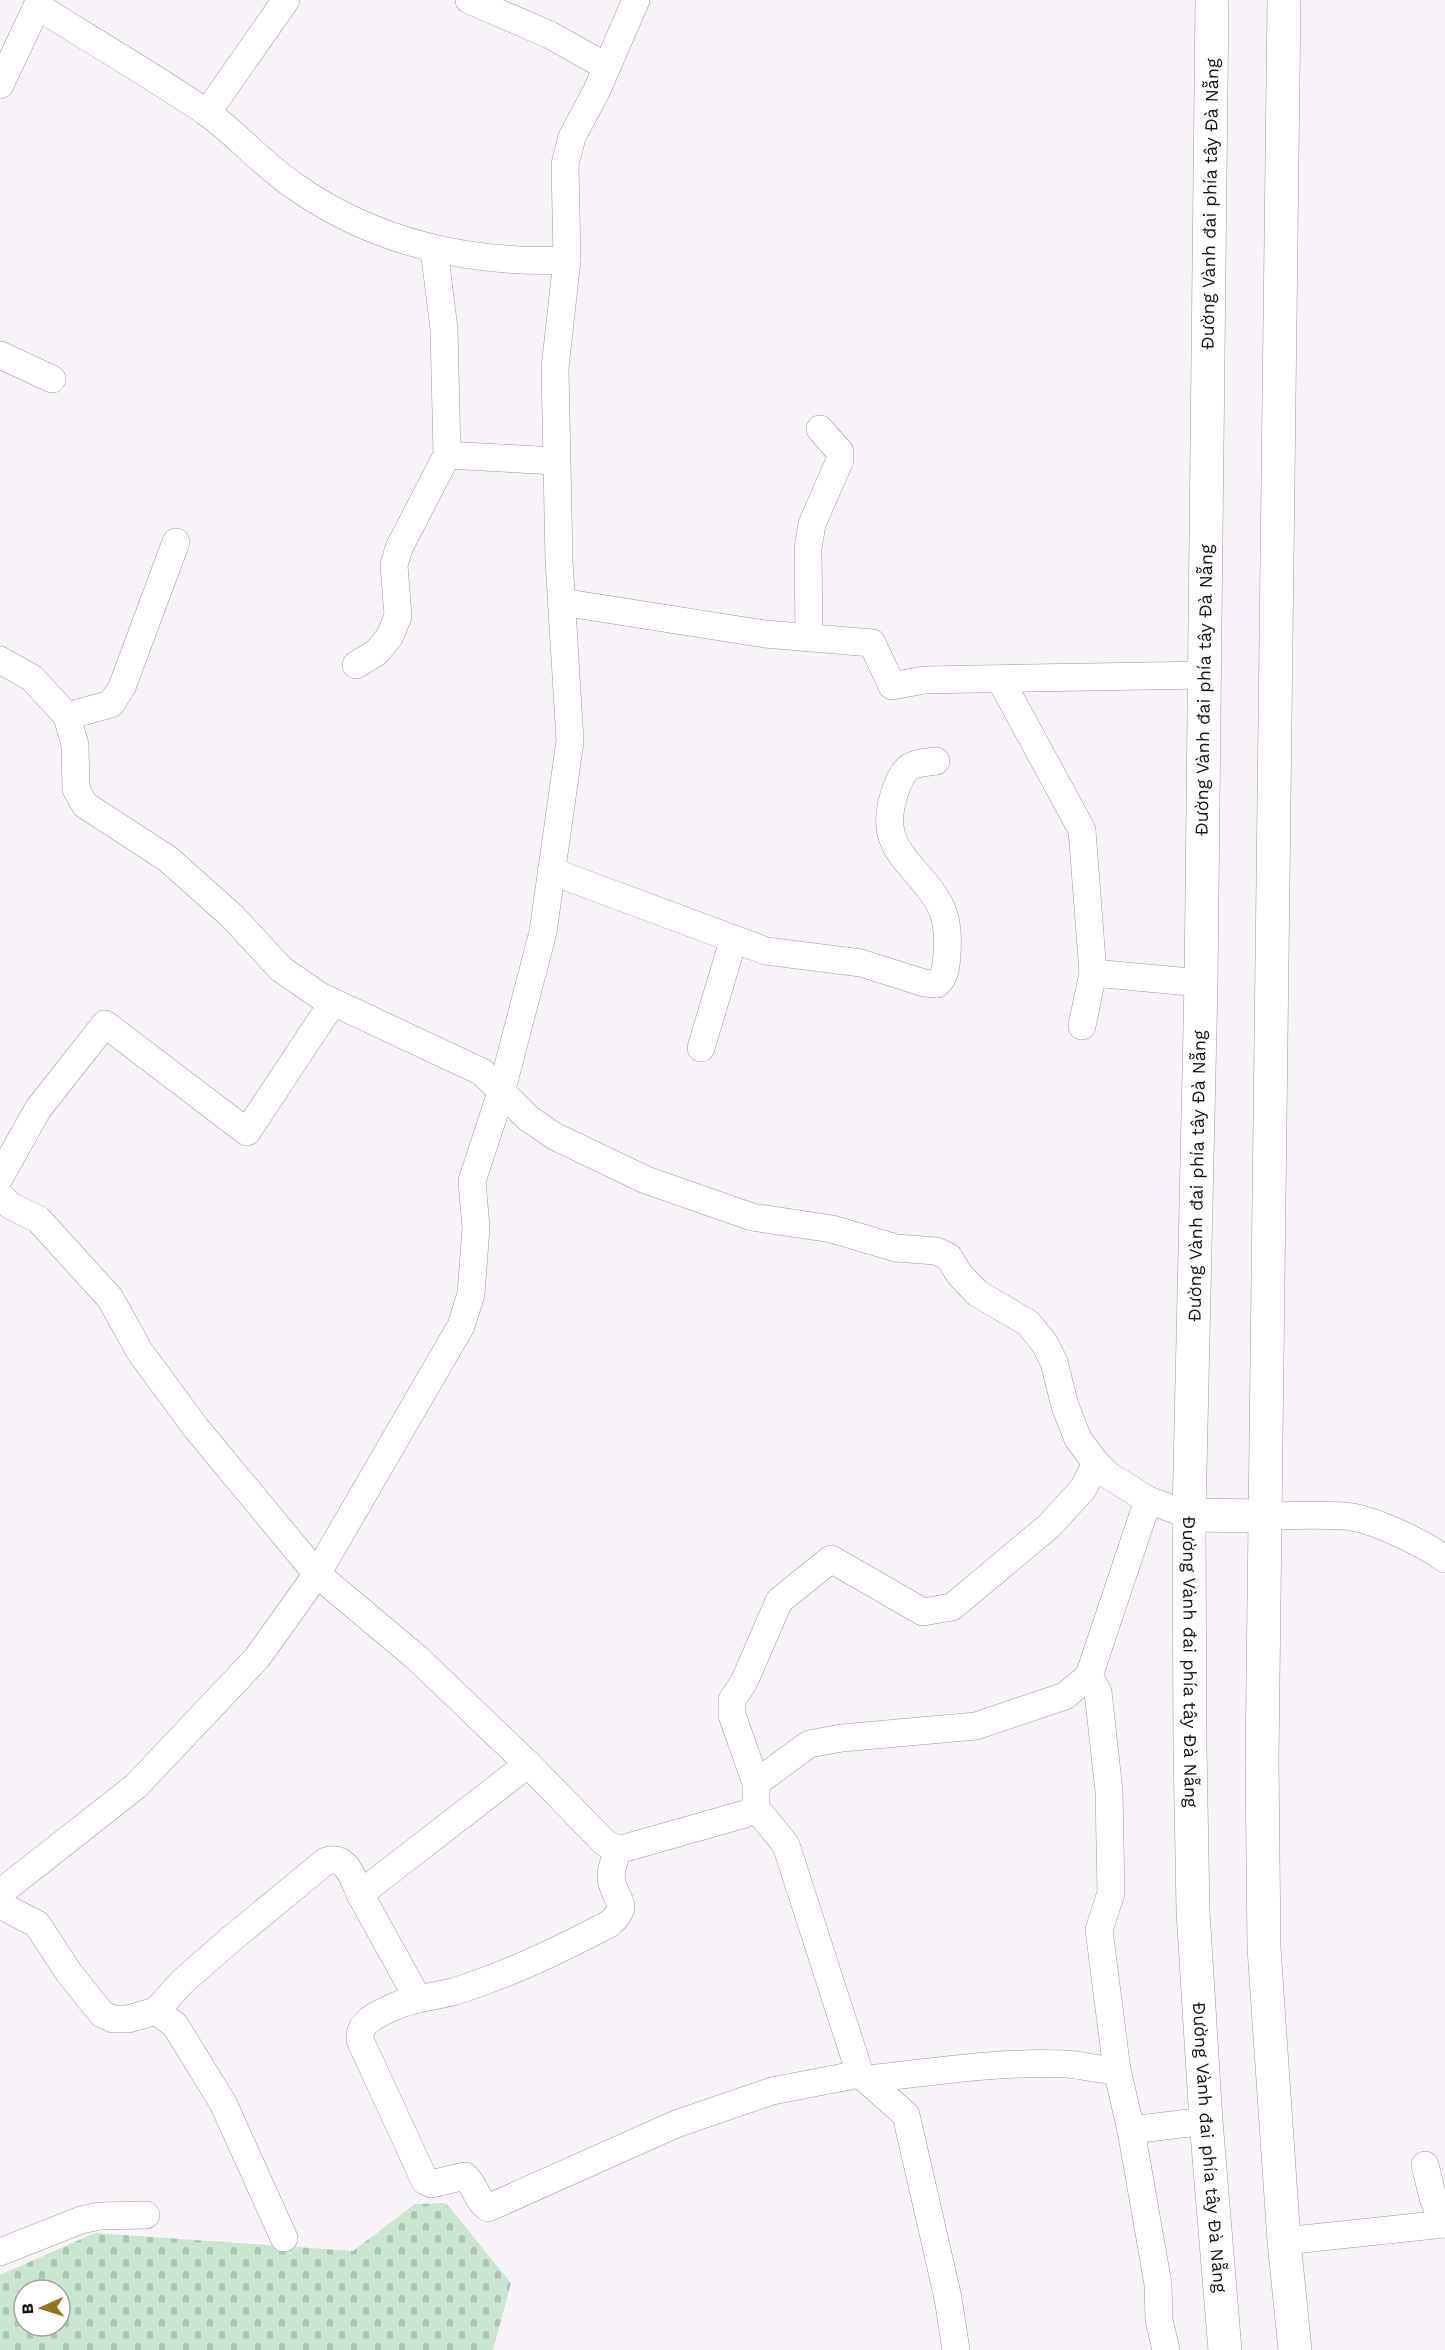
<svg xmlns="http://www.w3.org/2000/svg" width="1445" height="2350" font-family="'Work Sans',sans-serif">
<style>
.cemetery{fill:url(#cemetery-stones);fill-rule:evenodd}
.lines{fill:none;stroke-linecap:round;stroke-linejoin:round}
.minor-casing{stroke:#9d989d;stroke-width:28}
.major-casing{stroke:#9d989d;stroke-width:34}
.minor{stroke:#fff;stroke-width:27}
.major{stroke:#fff;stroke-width:33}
.labels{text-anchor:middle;stroke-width:5;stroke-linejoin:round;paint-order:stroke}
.street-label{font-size:18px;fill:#171517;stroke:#fff}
</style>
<defs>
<pattern id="cemetery-stones" width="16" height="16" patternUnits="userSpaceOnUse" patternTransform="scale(1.5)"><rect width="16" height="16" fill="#cae6d1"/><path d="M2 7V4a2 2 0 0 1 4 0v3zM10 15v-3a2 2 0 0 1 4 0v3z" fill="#adc4b3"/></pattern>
</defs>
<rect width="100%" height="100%" fill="#f8f3f8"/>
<path class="cemetery" d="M446,2203L511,2283L493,2350H0V2275L95,2233L353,2251L415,2204ZM24,2290H60V2326H24Z"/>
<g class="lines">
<defs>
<g id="minor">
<path d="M469,0L550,35L607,67"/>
<path d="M37,6C93,41 151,75 206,112C237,134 262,164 293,185C374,243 470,264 567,260"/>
<path d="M0,85L40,0"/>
<path d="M207,113L286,0"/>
<path d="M0,355L52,379"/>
<path d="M447,455L555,461"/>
<path d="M561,602L765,634L872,643L892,686L924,680L1205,675"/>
<path d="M809,638L808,548L812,524L840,460V452L820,429"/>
<path d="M0,660L32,678L67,716L75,745L76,789L85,805L168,859L233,917L281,969L320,996L482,1072L528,1118L554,1136L646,1180L752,1217L832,1229L896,1248L936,1251L949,1257L959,1274L977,1293L1028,1323L1045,1344L1054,1362L1065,1406L1078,1439L1096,1463L1108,1475L1148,1500L1189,1515"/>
<path d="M356,665L377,652L390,636L398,616L394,565L399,548L447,455L444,329L434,249"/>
<path d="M1000,679L1082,830L1093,973L1201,983"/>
<path d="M67,716L111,704L122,687L176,542"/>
<path d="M551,871L766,951L861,963L924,983L937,984C946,976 946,966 947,955C948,938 948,921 940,905C917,861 873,851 896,789C905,764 911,764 936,761"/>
<path d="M1082,1026L1093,973"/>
<path d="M701,1048L733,941"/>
<path d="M0,1177L38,1109L105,1024L247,1132L333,1002"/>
<path d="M0,1196L11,1206L38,1219L110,1298L140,1352L196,1428L317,1574L417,1658L528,1764L605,1843L618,1850L745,1814L756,1808L786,1845L860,2074L906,2115L948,2298L956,2350"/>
<path d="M1148,1500L1089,1676L1098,1692L1109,1791L1111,1893L1099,1930L1117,2070L1131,2130L1158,2284L1159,2320L1166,2350"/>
<path d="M1265,1516C1291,1516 1317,1514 1343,1516C1370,1517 1423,1543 1445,1559"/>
<path d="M756,1783L809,1744L842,1738L976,1726L1065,1696L1089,1676"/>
<path d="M756,1808V1783L732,1715V1700L744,1682L779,1601L831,1559L923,1612L952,1607L1049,1526L1083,1489L1096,1463"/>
<path d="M618,1850C615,1860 609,1871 612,1883C617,1903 631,1905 609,1924C559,1950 510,1974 456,1991C434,1997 410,1998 389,2009C376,2015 358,2023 360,2040L425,2181L431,2184L465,2176C475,2185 477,2201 488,2208L676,2124L772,2091L860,2074"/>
<path d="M0,1893L136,1786L257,1658L317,1574L461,1326L471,1294L476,1228L472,1181L501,1093L543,932L570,741L559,560L555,368L567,260L565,164L572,137L597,90L636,0"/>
<path d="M0,1905L37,1924L69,1973L102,2014L113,2019H128L156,2011L182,1982L230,1940L326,1861C347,1854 353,1879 360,1894"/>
<path d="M418,1999L360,1894L528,1764"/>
<path d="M156,2011L175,2025L223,2103L284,2238"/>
<path d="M867,2079C933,2072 1001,2061 1067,2064C1084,2065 1100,2071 1117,2070"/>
<path d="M1131,2130L1206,2121"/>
<path d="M1425,2165L1433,2198L1444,2224"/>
<path d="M1284,2241L1445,2224"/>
<path d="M0,2252L81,2220L100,2216L146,2215"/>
</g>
<g id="major">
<path id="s1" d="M1212,0L1201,983L1189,1515L1190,1748L1193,1911L1206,2121L1225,2350"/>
<path d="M1284,0L1262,1761L1264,1948L1284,2241L1295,2350"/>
<path d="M1189,1515L1265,1516"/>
</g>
</defs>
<use href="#minor" class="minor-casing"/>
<use href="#major" class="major-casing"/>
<use href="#minor" class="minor"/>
<use href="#major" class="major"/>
</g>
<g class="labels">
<g class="street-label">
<text transform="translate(1210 204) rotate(-89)" y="6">Đường Vành đai phía tây Đà Nẵng</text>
<text transform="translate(1204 690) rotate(-89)" y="6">Đường Vành đai phía tây Đà Nẵng</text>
<text transform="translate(1197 1176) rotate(-89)" y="6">Đường Vành đai phía tây Đà Nẵng</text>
<text dy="6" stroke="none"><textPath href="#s1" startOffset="1662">Đường Vành đai phía tây Đà Nẵng</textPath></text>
<text dy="6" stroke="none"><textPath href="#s1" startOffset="2148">Đường Vành đai phía tây Đà Nẵng</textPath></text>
</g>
</g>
<g transform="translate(42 2308) rotate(267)"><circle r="28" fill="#ffffff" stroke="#a2a1a2" stroke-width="1.5"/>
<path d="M0-4.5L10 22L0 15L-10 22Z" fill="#96731c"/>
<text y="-9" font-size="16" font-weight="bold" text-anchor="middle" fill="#171517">B</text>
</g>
</svg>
